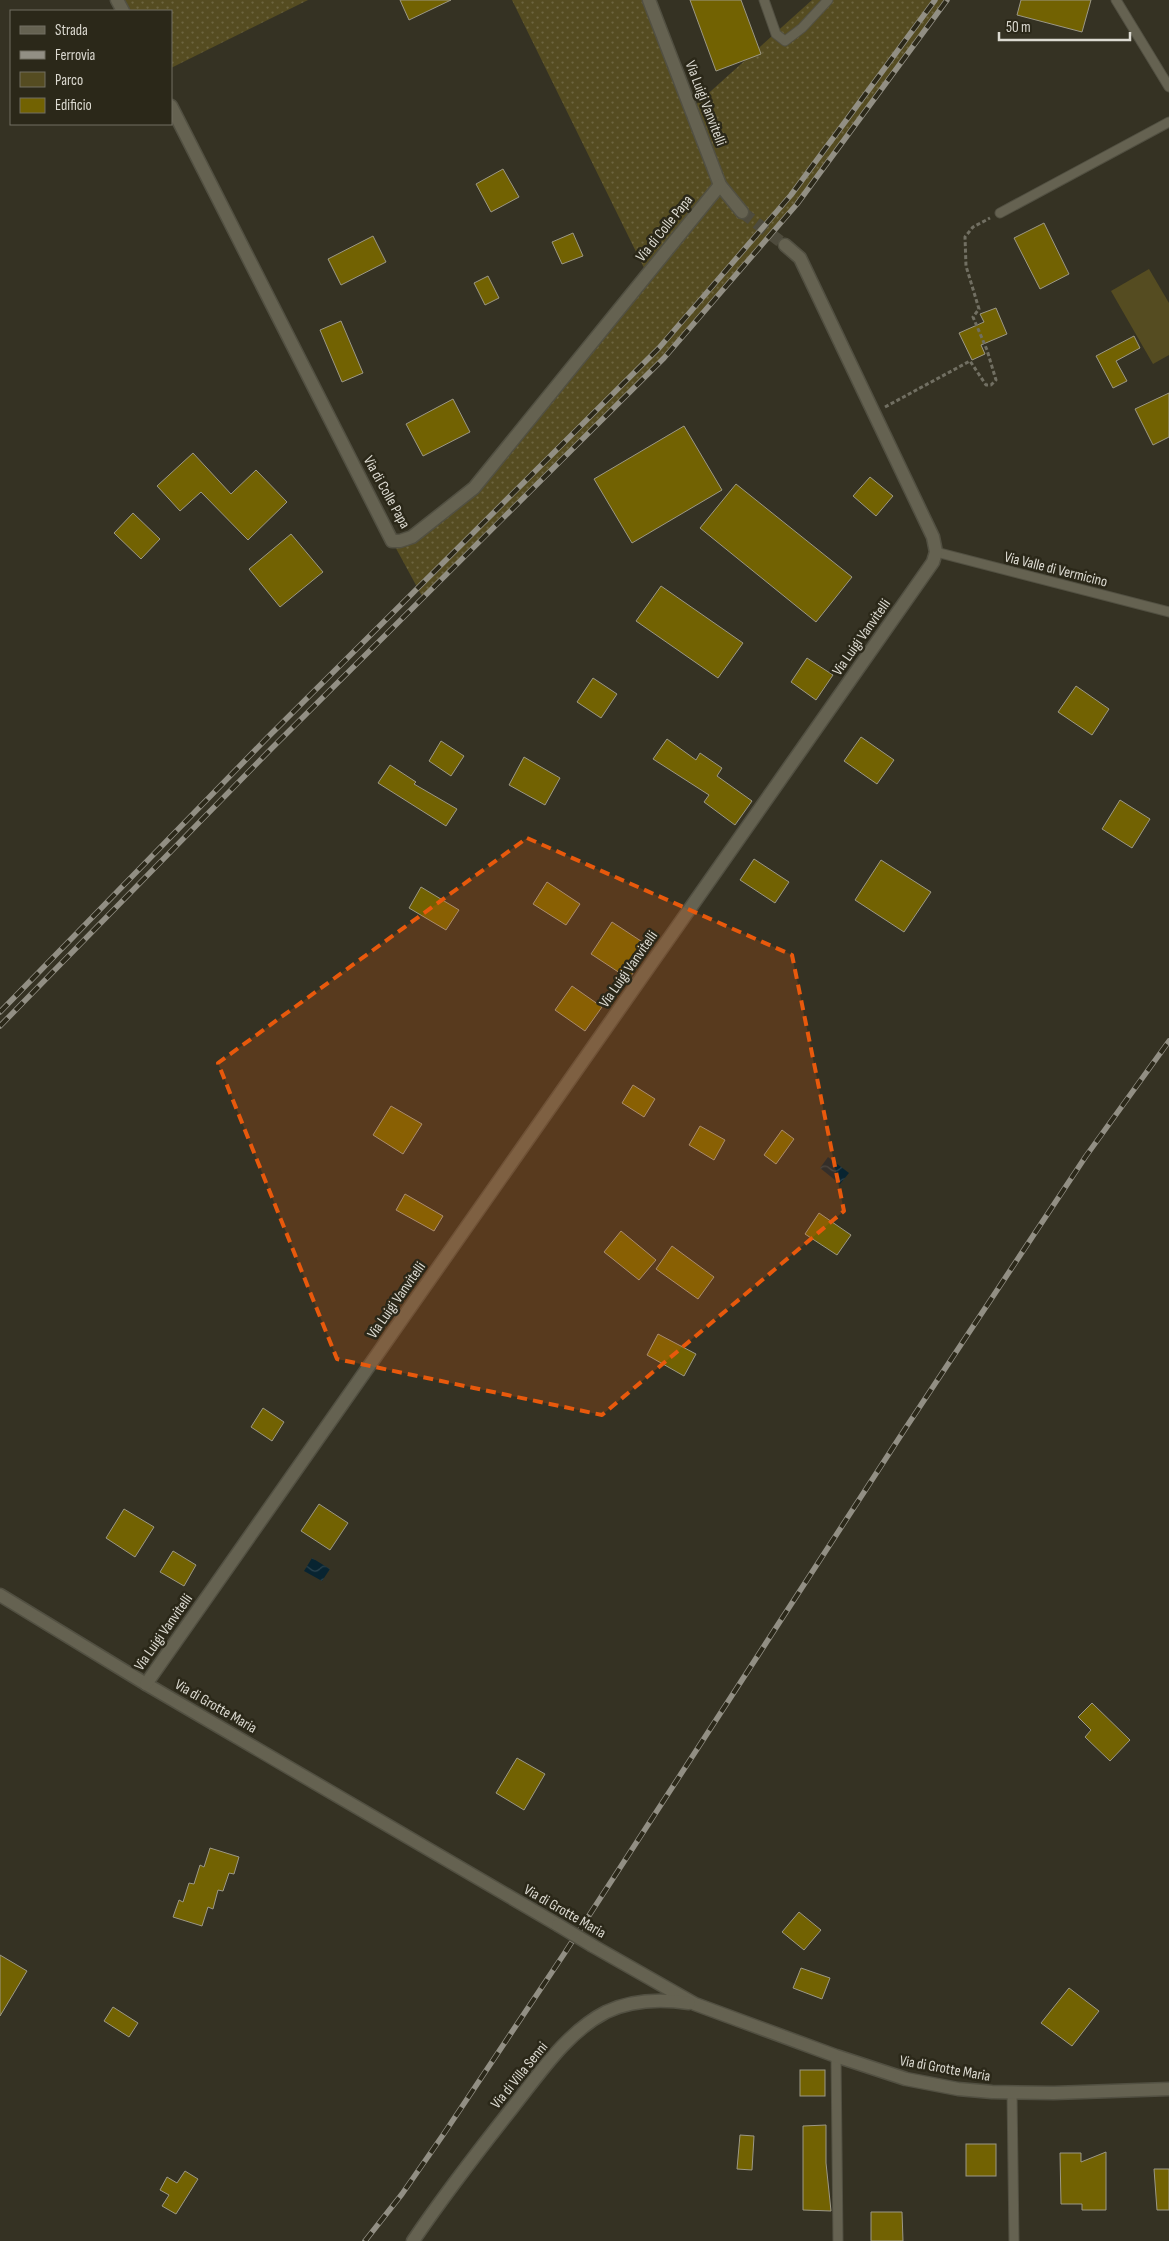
<svg xmlns="http://www.w3.org/2000/svg" width="1169" height="2241" font-family="'Sofia Sans Condensed',sans-serif">
<style>
.grass{fill:url(#grass-dots)}
.park{fill:#554c21}
.water{fill:url(#water-waves)}
.building{fill:#726202;stroke:#9c9886}
.lines{fill:none;stroke-linecap:round;stroke-linejoin:round}
.street-tunnel{stroke:#4e4b3d;stroke-width:12;stroke-dasharray:12 6;stroke-linecap:butt}
.lane-casing{stroke:#525042;stroke-width:11}
.street-casing{stroke:#525042;stroke-width:15}
.path{stroke:#716f62;stroke-width:3;stroke-dasharray:4 2.5;stroke-linecap:butt}
.lane{stroke:#656251;stroke-width:9}
.street{stroke:#656251;stroke-width:12}
.rail-casing{stroke:#928f84;stroke-width:5.5}
.rail{stroke:#2b2819;stroke-width:4;stroke-dasharray:11;stroke-linecap:butt}
.street-bridge-casing{stroke:#525042;stroke-width:15;stroke-linecap:butt}
.street-bridge{stroke:#656251;stroke-width:12}
.marked{fill:#e8590c;fill-opacity:0.2;stroke:#e8590c;stroke-width:4;stroke-dasharray:10 6;stroke-linejoin:round}
.labels{text-anchor:middle;stroke-width:5;stroke-linejoin:round;paint-order:stroke}
.street-label{font-size:15px;fill:#dcdad1;stroke:#2b2819}
</style>
<defs>
<pattern id="grass-dots" width="8" height="8" patternUnits="userSpaceOnUse" patternTransform="scale(1.25)"><rect width="8" height="8" fill="#554c21"/><path d="M2 2h.1M6 6h.1" fill="none" stroke="#6d6540" stroke-width="1.8" stroke-linecap="round"/></pattern>
<pattern id="water-waves" width="16" height="10" patternUnits="userSpaceOnUse" patternTransform="scale(1.25)"><rect width="16" height="10" fill="#082431"/><path d="M0 5q4-4 8 0t8 0" fill="none" stroke="#2b434e"/></pattern>
</defs>
<rect width="100%" height="100%" fill="#353223"/>
<g class="grass">
<path d="M117,0H308L171,68V11H123Z"/>
<path d="M512,0H649L691,109L812,0H948L797,204L664,358L423,598L392,541H400L474,488L647,274Z"/>
</g>
<path class="park" d="M1149,269L1169,303V355L1153,364L1111,291Z"/>
<g class="water">
<path d="M828,1157L849,1173L840,1184L820,1168Z"/>
<path d="M312,1558L330,1569L322,1581L304,1571Z"/>
</g>
<g class="building">
<path d="M400,0H451L409,20Z"/>
<path d="M690,0H741L761,54L716,71Z"/>
<path d="M1021,0H1091L1082,32L1017,15Z"/>
<path d="M503,169L519,197L491,212L476,184Z"/>
<path d="M1044,223L1069,274L1040,289L1014,238Z"/>
<path d="M573,233L583,256L562,264L552,242Z"/>
<path d="M373,236L386,262L341,285L328,259Z"/>
<path d="M488,276L499,298L485,305L474,283Z"/>
<path d="M996,308L1007,334L981,345L985,354L972,360L959,333L984,322L980,314Z"/>
<path d="M341,321L363,373L342,382L320,330Z"/>
<path d="M1134,336L1140,348L1116,361L1127,381L1113,388L1096,356Z"/>
<path d="M1169,393V437L1153,445L1135,409Z"/>
<path d="M453,399L470,432L423,456L406,424Z"/>
<path d="M684,426L722,490L632,543L594,479Z"/>
<path d="M193,453L231,494L256,470L287,502L248,540L201,492L180,511L157,486Z"/>
<path d="M870,477L893,496L876,516L853,496Z"/>
<path d="M736,484L852,577L816,622L700,528Z"/>
<path d="M133,513L160,539L141,559L114,533Z"/>
<path d="M291,534L323,572L280,607L249,569Z"/>
<path d="M661,586L743,643L718,678L636,621Z"/>
<path d="M807,658L833,675L816,700L791,682Z"/>
<path d="M593,678L617,694L601,718L577,702Z"/>
<path d="M1076,686L1109,709L1092,735L1058,712Z"/>
<path d="M861,737L894,760L877,784L844,761Z"/>
<path d="M667,739L696,760L700,753L722,768L717,776L752,801L735,825L704,802L709,795L653,759Z"/>
<path d="M441,741L464,756L451,776L429,761Z"/>
<path d="M524,757L560,778L545,805L509,785Z"/>
<path d="M390,765L416,782L414,784L457,809L446,826L378,783Z"/>
<path d="M1120,800L1150,819L1132,848L1102,829Z"/>
<path d="M754,859L789,882L775,903L740,880Z"/>
<path d="M881,860L931,892L904,932L855,900Z"/>
<path d="M547,882L580,904L566,925L533,904Z"/>
<path d="M421,887L459,910L446,930L409,908Z"/>
<path d="M612,922L650,947L629,979L591,954Z"/>
<path d="M572,986L602,1007L585,1031L555,1010Z"/>
<path d="M633,1085L655,1099L644,1117L622,1103Z"/>
<path d="M391,1106L422,1124L403,1154L373,1135Z"/>
<path d="M700,1126L725,1140L714,1160L689,1145Z"/>
<path d="M782,1130L794,1139L776,1164L764,1155Z"/>
<path d="M405,1194L443,1216L434,1231L396,1210Z"/>
<path d="M819,1213L851,1235L837,1255L805,1234Z"/>
<path d="M621,1231L656,1260L639,1280L604,1252Z"/>
<path d="M672,1246L714,1277L698,1299L656,1269Z"/>
<path d="M658,1334L696,1354L684,1376L647,1355Z"/>
<path d="M263,1408L284,1422L272,1441L251,1427Z"/>
<path d="M319,1504L348,1523L330,1550L301,1531Z"/>
<path d="M124,1509L154,1527L135,1557L106,1538Z"/>
<path d="M173,1551L196,1565L184,1586L160,1572Z"/>
<path d="M1092,1703L1130,1740L1110,1761L1085,1737L1091,1730L1078,1717Z"/>
<path d="M517,1758L545,1774L524,1810L496,1793Z"/>
<path d="M210,1848L239,1857L234,1874L229,1873L223,1891L218,1890L213,1909L208,1907L202,1926L173,1917L179,1900L183,1902L189,1883L194,1884L200,1865L204,1867Z"/>
<path d="M799,1912L821,1930L804,1950L782,1932Z"/>
<path d="M0,1955L27,1971L0,2016Z"/>
<path d="M801,1968L830,1978L822,1999L793,1988Z"/>
<path d="M1069,1988L1099,2011L1072,2046L1041,2023Z"/>
<path d="M113,2007L138,2023L129,2037L104,2021Z"/>
<rect x="800" y="2070" width="25" height="26"/>
<path d="M826,2125V2163L831,2211L803,2210V2126Z"/>
<path d="M740,2135L754,2136L752,2170L737,2169Z"/>
<rect x="966" y="2144" width="30" height="32"/>
<path d="M1106,2152V2210H1082V2204H1061L1060,2153H1081V2162Z"/>
<path d="M1154,2169H1169V2210H1157Z"/>
<path d="M185,2171L198,2179L176,2214L162,2206L169,2195L160,2190L167,2177L177,2183Z"/>
<path d="M871,2212H902L903,2241H871Z"/>
</g>
<g class="lines">
<path class="street-tunnel" d="M742,212L785,245"/>
<defs>
<g id="lane">
<path d="M764,0L776,34L785,41L802,28L828,0"/>
<path d="M1116,0L1169,87"/>
<path d="M1000,213L1169,122"/>
<path d="M936,552L1169,612"/>
<path d="M836,2056L838,2241"/>
<path d="M1012,2093L1014,2241"/>
</g>
<g id="street">
<path d="M117,0L123,11"/>
<path d="M649,0L720,185L742,212"/>
<path d="M171,106L392,541H400L412,537L474,488L720,185"/>
<path d="M0,1595L146,1684L558,1925"/>
<path d="M146,1684L933,562L936,552L933,537L800,258L785,245"/>
<path d="M593,1946L695,2004L836,2056L906,2079L958,2089L992,2092L1054,2093L1169,2089"/>
<path d="M413,2241C444,2195 479,2150 513,2107C540,2073 567,2032 606,2012C631,2000 662,1999 689,2003"/>
</g>
</defs>
<use href="#lane" class="lane-casing"/>
<use href="#street" class="street-casing"/>
<path class="path" d="M885,407L970,361L986,385H991L996,380L987,350L973,317L979,309L966,266L965,237L973,227L990,218"/>
<use href="#lane" class="lane"/>
<use href="#street" class="street"/>
<defs>
<g id="rail">
<path d="M0,1012L267,738L659,348L791,195L935,0"/>
<path d="M0,1026L272,748L664,358L797,204L947,0"/>
<path d="M365,2241L402,2194L443,2135L564,1954L905,1429L1086,1156L1169,1041"/>
</g>
</defs>
<use href="#rail" class="rail-casing"/>
<use href="#rail" class="rail"/>
<defs>
<path id="street-bridge" d="M558,1925L593,1946"/>
</defs>
<use href="#street-bridge" class="street-bridge-casing"/>
<use href="#street-bridge" class="street-bridge"/>
</g>
<path class="marked" d="M527,838L792,955L844,1211L602,1415L337,1359L218,1063Z"/>
<g class="labels">
<g class="street-label">
<text transform="translate(706 103) rotate(69)" y="5">Via Luigi Vanvitelli</text>
<text transform="translate(664 228) rotate(-51)" y="5">Via di Colle Papa</text>
<text transform="translate(387 492) rotate(61)" y="5">Via di Colle Papa</text>
<text transform="translate(1056 569) rotate(14)" y="5">Via Valle di Vermicino</text>
<text transform="translate(861 637) rotate(-55)" y="5">Via Luigi Vanvitelli</text>
<text transform="translate(628 969) rotate(-55)" y="5">Via Luigi Vanvitelli</text>
<text transform="translate(396 1300) rotate(-55)" y="5">Via Luigi Vanvitelli</text>
<text transform="translate(163 1632) rotate(-55)" y="5">Via Luigi Vanvitelli</text>
<text transform="translate(216 1706) rotate(30)" y="5">Via di Grotte Maria</text>
<text transform="translate(565 1911) rotate(30)" y="5">Via di Grotte Maria</text>
<text transform="translate(945 2068) rotate(10)" y="5">Via di Grotte Maria</text>
<text transform="translate(519 2075) rotate(-51)" y="5">Via di Villa Senni</text>
</g>
</g>
<rect x="10" y="10" width="162" height="115" fill="#2b2819" stroke="#726f63"/>
<rect x="20" y="26" width="25" height="8" fill="#656251" stroke="#726f63"/>
<text x="55" y="35" font-size="15" fill="#dcdad1">Strada</text>
<rect x="20" y="51" width="25" height="8" fill="#928f84" stroke="#726f63"/>
<text x="55" y="60" font-size="15" fill="#dcdad1">Ferrovia</text>
<rect x="20" y="72" width="25" height="15" fill="#554c21" stroke="#726f63"/>
<text x="55" y="85" font-size="15" fill="#dcdad1">Parco</text>
<rect x="20" y="98" width="25" height="15" fill="#726202" stroke="#726f63"/>
<text x="55" y="110" font-size="15" fill="#dcdad1">Edificio</text>
<path d="M999 32v8h131v-8" fill="none" stroke="#dcdad1" stroke-width="2.5"/>
<text x="1006" y="32" font-size="15" fill="#dcdad1" stroke="#2b2819" stroke-width="4" paint-order="stroke">50 m</text>
</svg>
